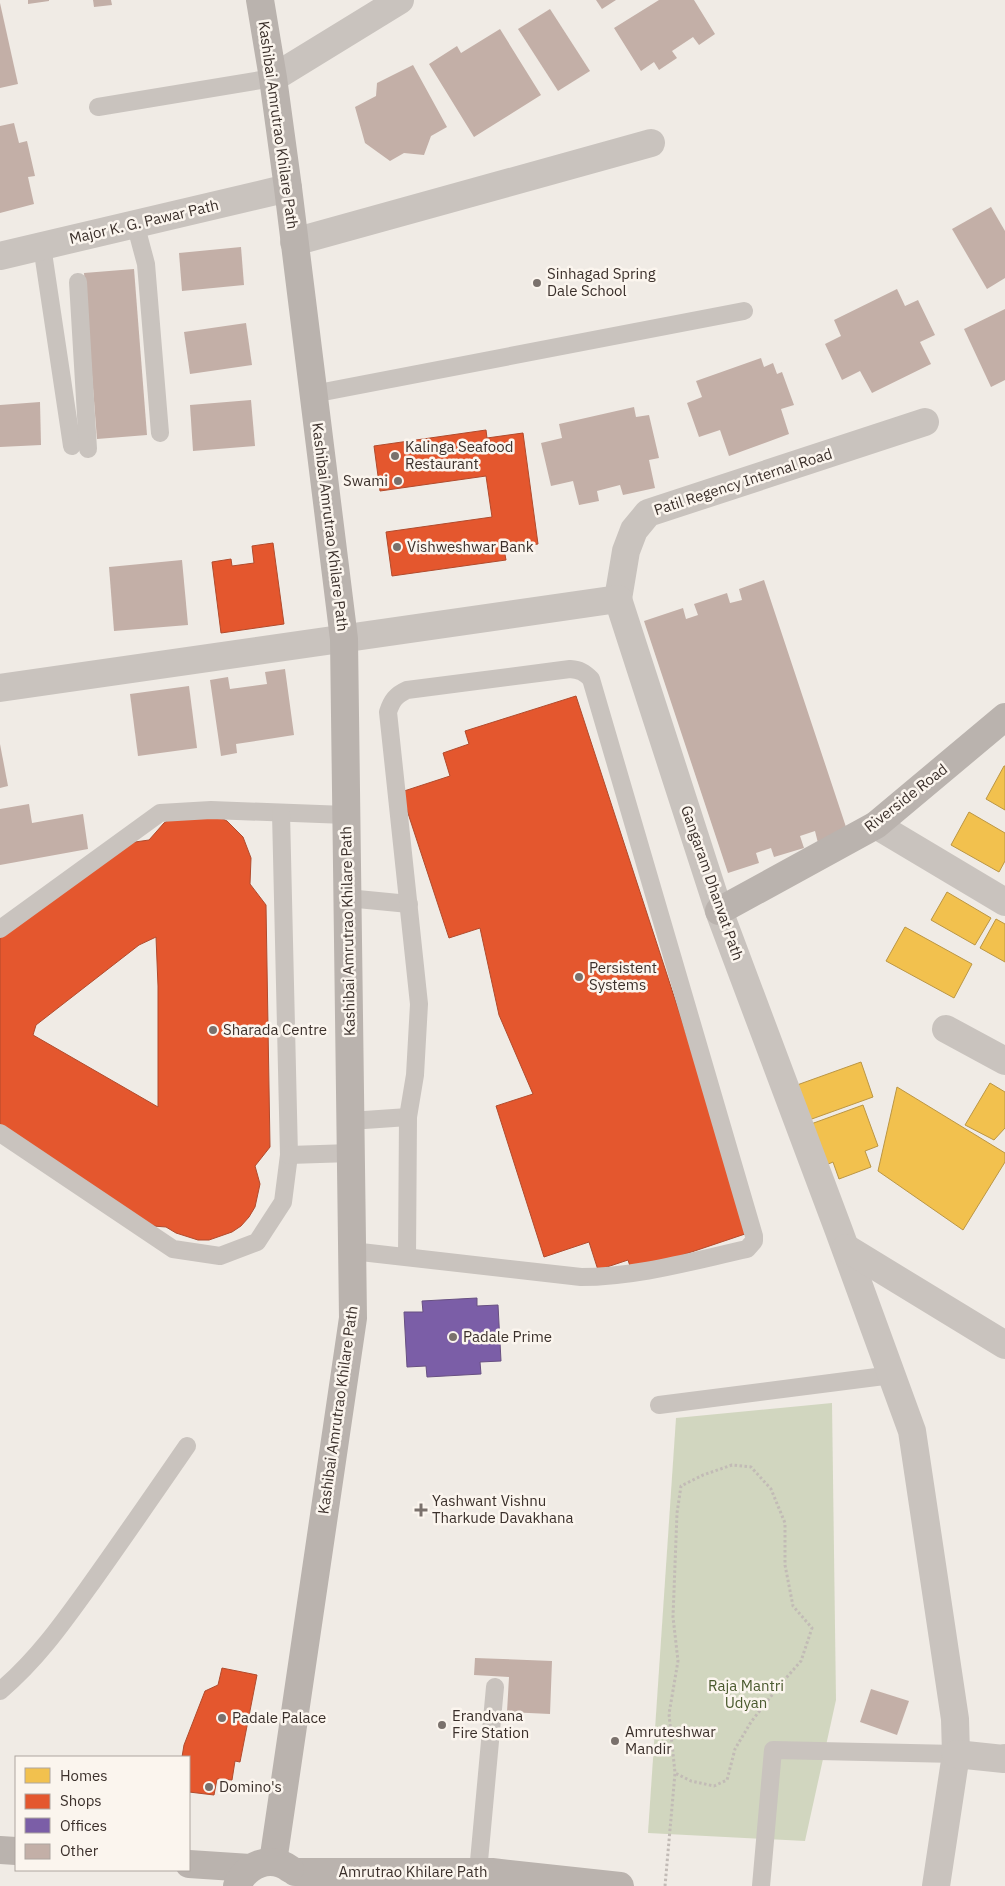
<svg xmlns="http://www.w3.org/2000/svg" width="1005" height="1886" font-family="'IBM Plex Sans',sans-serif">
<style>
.green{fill:#d1d6bf}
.homes{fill:#f2c14e;stroke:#bb9644}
.shops{fill:#e4572e;stroke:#b14b2d;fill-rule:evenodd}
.offices{fill:#7b5ea7;stroke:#685082}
.building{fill:#c3afa7}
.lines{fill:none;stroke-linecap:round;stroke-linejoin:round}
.path{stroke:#c2bbb6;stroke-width:3;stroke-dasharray:2.5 2.5;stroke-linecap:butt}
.lane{stroke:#c9c3be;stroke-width:18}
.street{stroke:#c9c3be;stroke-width:28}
.secondary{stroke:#bab3ae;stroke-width:28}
.poi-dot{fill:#7a716c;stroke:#fbf5ee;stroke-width:2}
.labels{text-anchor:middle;stroke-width:5;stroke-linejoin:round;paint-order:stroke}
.street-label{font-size:15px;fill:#3b302b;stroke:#fbf5ee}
.poi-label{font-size:15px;fill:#3b302b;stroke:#fbf5ee;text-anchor:start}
.park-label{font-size:15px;fill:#4a5a2e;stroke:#fbf5ee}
</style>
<rect width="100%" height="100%" fill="#f0ebe5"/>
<path class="green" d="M832,1403L836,1700L805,1841L648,1833L676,1418Z"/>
<g class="homes">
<path d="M1004,766H1005V810L986,799Z"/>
<path d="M969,812L1005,833V861L999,872L951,845Z"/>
<path d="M947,892L991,918L975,945L931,920Z"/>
<path d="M996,919L1005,924V962L980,948Z"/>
<path d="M905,927L972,964L954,998L886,961Z"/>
<path d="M861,1062L873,1097L809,1120L797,1085Z"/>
<path d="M990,1083L1005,1092V1128L994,1140L965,1125Z"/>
<path d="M897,1087L1005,1153V1162L963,1230L878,1171Z"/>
<path d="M863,1105L878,1146L865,1151L871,1167L839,1179L833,1162L826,1165L811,1124Z"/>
</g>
<g class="shops">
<path d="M486,430L487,438L523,433L538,544L504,549L506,560L392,576L386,532L492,517L486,476L380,491L374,446Z"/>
<path d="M273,543L284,624L221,633L212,562L231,559L232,566L254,563L252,546Z"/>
<path d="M576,696L751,1232L632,1272L628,1260L598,1270L589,1242L544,1257L496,1106L533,1094L499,1015L480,928L449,938L401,792L450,776L443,753L469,744L465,731Z"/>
<path d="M217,816L227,821L243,837L251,858L250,884L266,905L270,1147L255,1166L260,1184L255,1207L249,1217L241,1226L232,1232L209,1240H198L176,1233L166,1227L153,1226L0,1126V934L128,843L149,840L164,823L173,817ZM156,937L158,986V1107L33,1035L36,1025L139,945Z"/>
<path d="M222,1668L257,1675L240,1762L235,1761L232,1780L217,1779L214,1795L189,1792V1757H182L184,1745L205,1691L218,1685Z"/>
</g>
<path class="offices" d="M477,1298V1306L498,1305L501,1361L480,1362L481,1374L427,1377L426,1366L407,1367L404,1312H423L422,1301Z"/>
<g class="building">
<path d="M28,0H49V1L28,4Z"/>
<path d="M93,0H111L112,5L94,7Z"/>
<path d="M596,0H616L602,9Z"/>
<path d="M659,0H694L715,34L699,45L693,37L672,51L677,58L659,70L654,62L641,71L614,28Z"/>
<path d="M0,3L18,84L0,88Z"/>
<path d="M550,9L590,71L558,91L518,29Z"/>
<path d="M500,29L541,95L474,137L429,64L457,46L461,53Z"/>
<path d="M413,65L447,127L431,136L424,155L404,153L390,161L365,143L355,107L376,96L377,83Z"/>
<path d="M14,123L19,143L27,141L35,176L28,177L34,204L0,213V126Z"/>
<path d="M991,207L1005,231V278L987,289L952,229Z"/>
<path d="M241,247L244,285L182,291L179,253Z"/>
<path d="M134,269L147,435L97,439L84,273Z"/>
<path d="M897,289L905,306L918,300L935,335L920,342L931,364L872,393L860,371L842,380L825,344L841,336L834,320Z"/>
<path d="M1005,309V380L991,387L964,329Z"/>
<path d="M246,323L252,365L190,374L184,332Z"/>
<path d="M761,358L764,367L773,363L777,374L782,372L794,405L781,409L789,434L729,456L720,430L699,437L687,403L702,397L696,381Z"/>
<path d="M251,400L255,446L193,451L190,405Z"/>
<path d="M40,402L41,445L0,447V405Z"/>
<path d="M634,407L636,417L649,415L659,458L649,460L655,488L623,495L620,485L597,491L599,501L579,505L573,481L551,486L541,443L562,438L559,424Z"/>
<path d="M182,560L188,625L114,631L109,567Z"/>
<path d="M764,580L848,833L818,843L815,831L800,836L804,848L774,857L771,848L756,853L759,863L728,873L644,621L683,608L686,619L698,615L694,604L727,593L730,603L742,600L739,589Z"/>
<path d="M285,669L294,735L236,744L237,753L221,756L210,680L228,677L230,689L267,684L265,672Z"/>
<path d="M189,686L197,748L138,756L130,694Z"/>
<path d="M0,744L8,786L0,788Z"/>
<path d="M29,804L32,823L83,814L88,849L0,865V809Z"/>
<path d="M475,1658L552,1661L550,1714L507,1712L509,1677L474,1675Z"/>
<path d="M871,1689L909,1701L897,1735L860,1722Z"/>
</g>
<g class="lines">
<path class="path" d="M665,1886L675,1773L669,1714L678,1661L673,1617L677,1513L681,1486L703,1475L732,1465L751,1467L771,1489L785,1523V1565L793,1606L812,1628L801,1661L779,1686L751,1722L735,1749L727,1780L714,1786L691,1781L675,1773"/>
<g class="lane">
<path d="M98,107L273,78"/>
<path d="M135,223L146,264L160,433"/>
<path d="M42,246L72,446"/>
<path d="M78,282L88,449"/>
<path d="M313,394L744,311"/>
<path d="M347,898L409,904"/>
<path d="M0,929L160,813L211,810L346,815"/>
<path d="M350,1121L408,1117"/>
<path d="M0,1133L173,1249L220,1256L257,1242L283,1202L289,1155L281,813"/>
<path d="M289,1155L351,1153"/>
<path d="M352,1251L581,1277C637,1277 692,1261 747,1249L754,1241V1236L591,679C584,672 580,670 570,669L407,690C396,695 392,700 388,712L419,1004L415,1075L408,1117L407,1257"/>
<path d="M659,1405L892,1375"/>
<path d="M0,1691C38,1659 65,1620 93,1581C125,1536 156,1491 187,1446"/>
<path d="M478,1872L495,1687"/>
<path d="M761,1886L773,1750L956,1754"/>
</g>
<g class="street">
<path d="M273,78L400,0"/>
<path d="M294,242L651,143"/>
<path d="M0,256L288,188"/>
<path d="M618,599L626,551L634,530L648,513L925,422"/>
<path d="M0,688L618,599L719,911L839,1231L912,1431L955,1719L956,1754L936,1886"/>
<path d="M876,825L1005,902"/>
<path d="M946,1029L1005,1061"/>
<path d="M846,1248L1005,1345"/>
<path d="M956,1754L1004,1759L1005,1758"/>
</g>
<g class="secondary">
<path d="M260,0L273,78L288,188L344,639L353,1318L273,1862"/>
<path d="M719,911L876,825L1005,717"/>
<path d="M0,1850L16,1851"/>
<path d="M189,1864L250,1868"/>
<path d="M295,1872H492L620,1886"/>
<path d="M237,1886C246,1865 270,1854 290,1869"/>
</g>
</g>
<g class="poi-dot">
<circle cx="537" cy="283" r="5"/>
<circle cx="395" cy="456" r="5"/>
<circle cx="398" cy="481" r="5"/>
<circle cx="397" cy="547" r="5"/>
<circle cx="579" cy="977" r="5"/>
<circle cx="213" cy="1030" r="5"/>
<circle cx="453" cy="1337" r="5"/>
<path d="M418.5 1502.5h5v5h5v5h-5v5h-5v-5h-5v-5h5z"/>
<circle cx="222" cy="1718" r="5"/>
<circle cx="442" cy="1725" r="5"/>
<circle cx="615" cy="1741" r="5"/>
<circle cx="209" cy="1787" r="5"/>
</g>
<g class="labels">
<g class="street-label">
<text transform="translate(278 125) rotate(82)" y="5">Kashibai Amrutrao Khilare Path</text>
<text transform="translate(144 222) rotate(-13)" y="5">Major K. G. Pawar Path</text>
<text transform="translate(743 482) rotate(-18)" y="5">Patil Regency Internal Road</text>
<text transform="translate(330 527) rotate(83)" y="5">Kashibai Amrutrao Khilare Path</text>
<text transform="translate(906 798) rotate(-38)" y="5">Riverside Road</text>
<text transform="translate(712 883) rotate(71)" y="5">Gangaram Dhanvat Path</text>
<text transform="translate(348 931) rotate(-91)" y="5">Kashibai Amrutrao Khilare Path</text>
<text transform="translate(338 1410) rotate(-82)" y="5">Kashibai Amrutrao Khilare Path</text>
<text x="413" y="1877">Amrutrao Khilare Path</text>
</g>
<g class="poi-label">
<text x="547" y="279">Sinhagad Spring<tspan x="547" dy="17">Dale School</tspan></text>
<text x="405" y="452">Kalinga Seafood<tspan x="405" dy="17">Restaurant</tspan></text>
<text x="388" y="486" text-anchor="end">Swami</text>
<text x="407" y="552">Vishweshwar Bank</text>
<text x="589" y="973">Persistent<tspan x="589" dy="17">Systems</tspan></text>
<text x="223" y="1035">Sharada Centre</text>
<text x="463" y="1342">Padale Prime</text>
<text x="432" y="1506">Yashwant Vishnu<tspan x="432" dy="17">Tharkude Davakhana</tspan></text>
<text x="452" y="1721">Erandvana<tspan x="452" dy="17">Fire Station</tspan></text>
<text x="232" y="1723">Padale Palace</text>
<text x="625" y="1737">Amruteshwar<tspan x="625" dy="17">Mandir</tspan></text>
<text x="219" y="1792">Domino's</text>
</g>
<g class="park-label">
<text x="746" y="1691">Raja Mantri<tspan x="746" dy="17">Udyan</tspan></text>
</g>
</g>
<rect x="15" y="1756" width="175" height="115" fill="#fbf5ee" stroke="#aea6a0"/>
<rect x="25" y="1768" width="25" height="15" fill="#f2c14e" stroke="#aea6a0"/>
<text x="60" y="1781" font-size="15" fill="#3b302b">Homes</text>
<rect x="25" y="1794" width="25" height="15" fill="#e4572e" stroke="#aea6a0"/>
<text x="60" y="1806" font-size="15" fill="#3b302b">Shops</text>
<rect x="25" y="1818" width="25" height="15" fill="#7b5ea7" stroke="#aea6a0"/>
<text x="60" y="1831" font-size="15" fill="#3b302b">Offices</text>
<rect x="25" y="1844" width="25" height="15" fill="#c3afa7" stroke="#aea6a0"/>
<text x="60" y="1856" font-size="15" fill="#3b302b">Other</text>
</svg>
